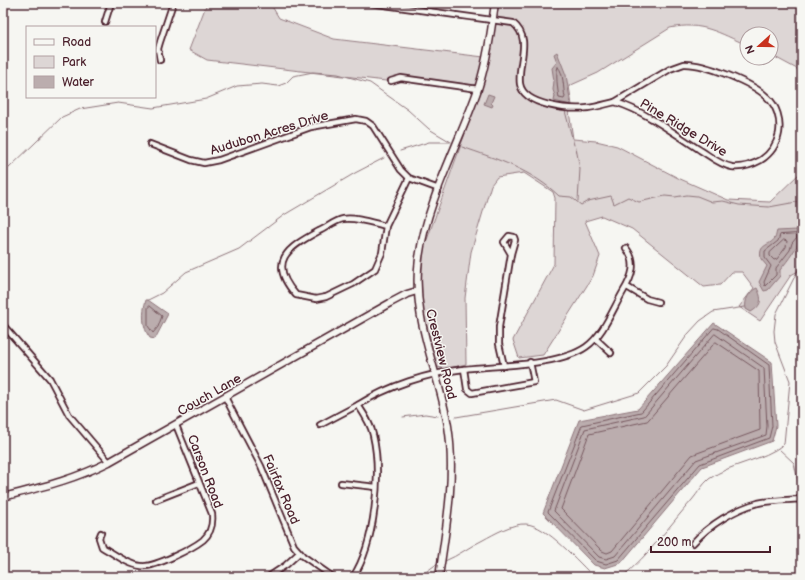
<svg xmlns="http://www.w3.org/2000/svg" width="805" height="580" font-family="'Balsamiq Sans',sans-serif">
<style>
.green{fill:#ddd6d5;stroke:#947a80}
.water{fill:#bbadae;stroke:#8e747a}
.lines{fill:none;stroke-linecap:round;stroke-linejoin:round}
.shore{stroke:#77585f;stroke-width:1}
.stream{stroke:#8e747a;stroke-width:1}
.street-casing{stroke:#4a1f2b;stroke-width:8}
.secondary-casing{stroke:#4a1f2b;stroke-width:9}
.street{stroke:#f6f6f2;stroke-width:4.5}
.secondary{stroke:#f6f6f2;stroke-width:6}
.labels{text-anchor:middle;stroke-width:3;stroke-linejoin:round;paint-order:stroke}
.street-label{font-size:13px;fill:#4a1f2b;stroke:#f6f6f2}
</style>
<rect width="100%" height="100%" fill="#f6f6f2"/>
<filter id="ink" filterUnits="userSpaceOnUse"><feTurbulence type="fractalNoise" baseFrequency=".025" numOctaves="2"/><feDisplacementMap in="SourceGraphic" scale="8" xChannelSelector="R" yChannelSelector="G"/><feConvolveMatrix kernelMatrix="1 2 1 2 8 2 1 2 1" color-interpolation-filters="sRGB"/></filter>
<g filter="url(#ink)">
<path class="green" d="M207,3H270L279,18L334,39L484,57L492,3H802V77L797,69L771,55V34H747V45C719,33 702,21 670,28L598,73L569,86L572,105L569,111L573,139L596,141L617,146L678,178L728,200L770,202L802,171V269L791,275L760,321L739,307L754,288L742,272H732L720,285L704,287L632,229L602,216L585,221L600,256L593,276L543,355L519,358L513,340L554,264L555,198L553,192L524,173L497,177L491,185L471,252L465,298L466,364L446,369L437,367L423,312L421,278L424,248L482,86L398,76L386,81L207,60L189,50Z"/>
<g class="water">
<path d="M557,52L566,75L571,105L554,101L555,96L553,90L554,81L552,68L557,62L554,54Z"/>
<path d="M488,94L494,96L491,103L493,105L492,107L484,104Z"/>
<path d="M797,230L801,231L802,235C797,248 789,259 780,270V276L768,290L764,291L759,282L767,266L761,259C758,243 769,247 775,238C776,236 776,234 777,231Z"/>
<path d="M757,288C762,298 763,305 751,312L746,309C744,301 749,291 757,288Z"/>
<path d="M146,300H148L168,314L155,339L150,338C142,328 142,312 146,300Z"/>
<path d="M714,323L772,362L776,426L772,441L702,467L621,563L605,568L594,565L543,513L579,420L638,409Z"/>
</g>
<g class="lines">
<g class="shore">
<path d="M558,67C564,73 563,88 565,97L564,99L559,98C558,92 555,71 558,67Z"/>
<path d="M796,234L797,237L792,243L790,250L776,268V275L765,286L764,282L771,266L765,258V251L778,241L780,235Z"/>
<path d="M784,240L787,241L786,247L777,259L774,260L770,256V253Z"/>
<path d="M150,306L162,316L158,327L153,333L148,326V308Z"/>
<path d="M714,328L718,329L769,365L772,426L769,438L700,464L618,560L606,564L596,561L548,512L582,425L641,412Z"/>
<path d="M715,334L764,368L767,426L766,435L696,460L615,556L606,559L599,557L554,511L585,429L644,416Z"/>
<path d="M716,342L759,371L760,430L692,455L612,551L607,553L602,551L561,509L589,434L647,421Z"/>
</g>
<g class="stream">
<path d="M565,111L574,145"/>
<path d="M462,147C497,159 532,170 559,196L571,197L581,205L588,201L611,196L614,204L628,197L639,202L665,196L675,197L687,195L697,196L712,202L723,201L739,205L769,207L802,201"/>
<path d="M576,148L580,169L578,201"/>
<path d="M400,151L429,142H450"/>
<path d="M3,171L9,168L62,117L80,109L118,103L153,108L206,99L237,86L262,84L278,86L286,83L293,76L313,72L338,74L370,83L408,110L429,129L451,142"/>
<path d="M148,300L162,293L186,272L239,249L284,215L355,173L384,158"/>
<path d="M403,417L425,414L438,416"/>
<path d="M456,417L556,400L584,410L639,393L666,366L688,334L700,321L713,312L745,307"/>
<path d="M779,449L794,463L801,495"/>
<path d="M800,511L802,541"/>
<path d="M445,561C458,556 470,546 483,540C494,534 513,523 526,524C547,525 579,563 594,577"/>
<path d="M419,577L438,563"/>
<path d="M622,577C649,555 669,526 692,500C698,493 702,485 709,479C731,463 763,461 784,444L790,381L775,342L774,331L776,314L802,262"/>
</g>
<defs>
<g id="street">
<path d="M370,3L513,23C533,39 517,63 520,84C524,106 570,110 588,108C597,107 606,104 615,102"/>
<path d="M105,22L111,3"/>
<path d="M160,60L158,49L160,42L173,3"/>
<path d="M684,64C704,63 753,83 767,97C777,106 781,120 779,133C777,144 770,154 761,160C752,165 742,168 732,167C720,165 710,156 700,150C672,132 647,112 615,102L670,69Z"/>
<path d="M391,81L401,78L478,89"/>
<path d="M150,144L191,160L204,163L219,160L311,127L356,119L366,121L373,126L401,170L409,178L439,189"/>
<path d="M386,226C373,223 357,217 343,219C336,220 326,228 319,231C287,248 267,262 296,295L316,299L326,297L353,284L375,269L382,253L386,226L409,178"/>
<path d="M627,287L647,299L658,302"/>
<path d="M3,325L50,379L69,415L109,462"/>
<path d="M596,339L611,353"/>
<path d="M504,366L499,344V327L511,254L515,240L514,237L509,236L504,242L511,254"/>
<path d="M464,369L467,389L472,393L534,382L530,362"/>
<path d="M225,397L261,466L294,546L303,556L333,577"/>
<path d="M320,425L358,405"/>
<path d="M341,483L376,487"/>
<path d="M156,500L199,483"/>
<path d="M101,533L99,538L102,547C113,553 128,565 141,566C154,568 193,548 203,540C211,533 213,523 212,514L176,425"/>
<path d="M693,543C709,525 735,509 758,503C772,500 788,500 802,499"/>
<path d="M268,577L286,565L299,553"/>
<path d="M353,577C375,544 382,473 373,435C371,424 364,414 358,405C388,386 428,373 464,369C496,365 559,366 586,347C603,335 612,311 623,292C632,277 638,263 626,248"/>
</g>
<g id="secondary">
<path d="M3,497C42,487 73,480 109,462L390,303L407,294L417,291"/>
<path d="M439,577C446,528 456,476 448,426C438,368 411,319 419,258C427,200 459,144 478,89C487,61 491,32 495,3"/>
</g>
</defs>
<use href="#street" class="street-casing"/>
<use href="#secondary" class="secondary-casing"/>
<use href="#street" class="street"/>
<use href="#secondary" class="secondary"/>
</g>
</g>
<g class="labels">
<g class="street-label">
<text transform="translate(684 127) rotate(31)" y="5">Pine Ridge Drive</text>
<text transform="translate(269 132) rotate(-17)" y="5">Audubon Acres Drive</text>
<text transform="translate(442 354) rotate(76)" y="5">Crestview Road</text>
<text transform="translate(209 394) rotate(-30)" y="5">Couch Lane</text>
<text transform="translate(206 471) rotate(69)" y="5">Carson Road</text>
<text transform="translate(282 489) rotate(67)" y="5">Fairfax Road</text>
</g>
</g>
<rect width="805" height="580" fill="none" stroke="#f6f6f2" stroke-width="16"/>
<rect x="8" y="8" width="789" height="564" fill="none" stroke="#4a1f2b" stroke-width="1.5" filter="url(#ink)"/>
<rect x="26" y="26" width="130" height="72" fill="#f6f6f2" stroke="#b1a0a2"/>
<rect x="34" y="39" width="20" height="6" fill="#f6f6f2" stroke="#b1a0a2"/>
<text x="62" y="46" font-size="12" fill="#4a1f2b">Road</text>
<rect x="34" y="56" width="20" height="12" fill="#ddd6d5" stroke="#b1a0a2"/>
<text x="62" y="66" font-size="12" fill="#4a1f2b">Park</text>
<rect x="34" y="76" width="20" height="12" fill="#bbadae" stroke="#b1a0a2"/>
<text x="62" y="86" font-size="12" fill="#4a1f2b">Water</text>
<g transform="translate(759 46) rotate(249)"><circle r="19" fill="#f6f6f2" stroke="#b1a0a2"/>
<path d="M0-3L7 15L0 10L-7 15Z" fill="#c8321e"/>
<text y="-6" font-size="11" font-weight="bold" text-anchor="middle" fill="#4a1f2b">N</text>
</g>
<path d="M651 546v6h119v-6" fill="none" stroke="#4a1f2b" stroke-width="2"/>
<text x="657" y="546" font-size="12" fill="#4a1f2b" stroke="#f6f6f2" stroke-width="3" paint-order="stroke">200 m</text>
</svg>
